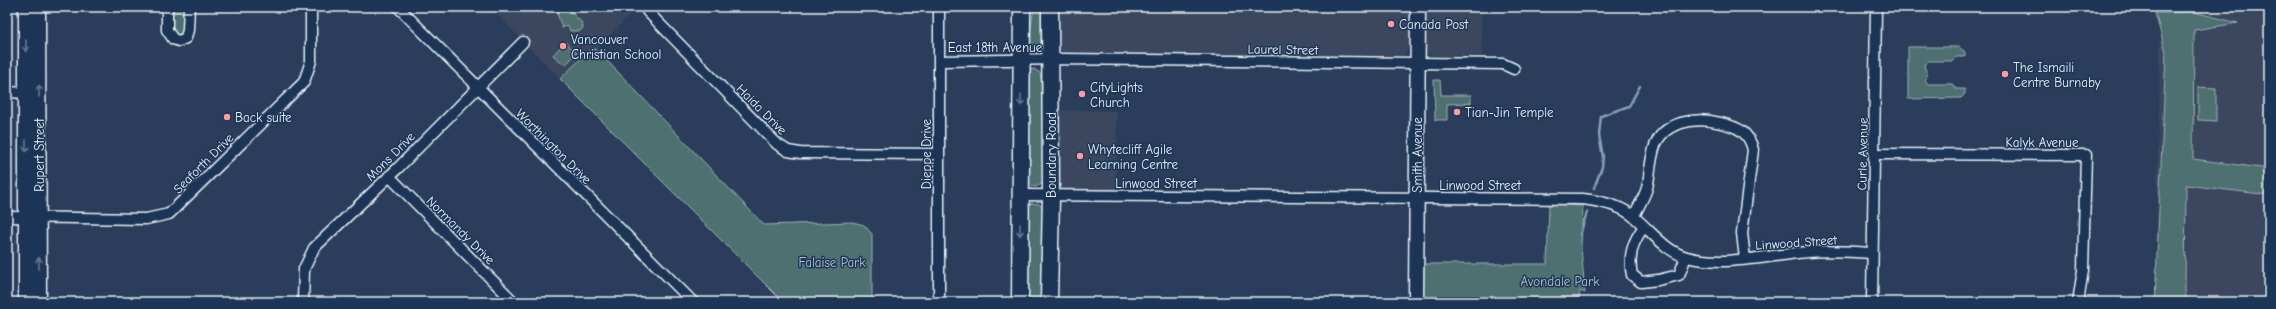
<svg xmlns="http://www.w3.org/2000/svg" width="2276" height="309" font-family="'Comic Neue',sans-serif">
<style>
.built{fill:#3a475f}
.green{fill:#507070;stroke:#9cb0b4}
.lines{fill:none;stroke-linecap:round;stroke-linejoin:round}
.stream{stroke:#86a1b7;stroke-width:2.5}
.street-casing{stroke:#e8f1f8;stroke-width:13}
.secondary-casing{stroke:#e8f1f8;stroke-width:17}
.primary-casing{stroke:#e8f1f8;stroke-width:19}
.street{stroke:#1d3557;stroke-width:10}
.secondary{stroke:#1d3557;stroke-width:14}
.primary{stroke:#1d3557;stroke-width:16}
.oneway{stroke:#64778f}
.poi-dot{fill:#ff9aa2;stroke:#1d3557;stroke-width:1.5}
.labels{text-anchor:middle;stroke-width:3;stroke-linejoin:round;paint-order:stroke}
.poi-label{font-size:13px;fill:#e8f1f8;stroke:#1d3557;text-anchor:start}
.street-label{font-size:13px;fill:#e8f1f8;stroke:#1d3557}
.park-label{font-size:13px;fill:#b3c4c8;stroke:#1d3557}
</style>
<rect width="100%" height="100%" fill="#2a3d5b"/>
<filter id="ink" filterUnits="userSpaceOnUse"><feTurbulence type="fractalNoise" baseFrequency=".025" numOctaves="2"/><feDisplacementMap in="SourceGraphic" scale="8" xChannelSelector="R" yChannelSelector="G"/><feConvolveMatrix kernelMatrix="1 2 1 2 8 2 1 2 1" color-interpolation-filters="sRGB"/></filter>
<g filter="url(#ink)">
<g class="built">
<path d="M490,7H632L628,11L631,14L596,49L590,50L560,79Z"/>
<path d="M1056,7H1411L1410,47L1403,56L1065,53L1058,50Z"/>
<path d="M1425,7H1481L1482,56H1433L1427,53L1425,51Z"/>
<path d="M2161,8L2269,15V302H2155Z"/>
<path d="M1056,110L1117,111L1116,190H1064L1058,187Z"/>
</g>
<g class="green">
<path d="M170,7H186V24L182,34L179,36L172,32Z"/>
<path d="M1034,7H1041V47L1036,52L1030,50L1028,47Z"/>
<path d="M561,9H568L582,23L583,28L580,31H570L568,25L562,28L556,10Z"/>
<path d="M2194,12L2238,23L2194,30L2193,159L2269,169V195L2186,185L2185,290L2187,302H2155L2166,52L2155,13Z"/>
<path d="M565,42L577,53L565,65L553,55Z"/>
<path d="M1908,47H1959L1965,52V57H1956L1954,61H1928L1924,65L1927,74L1925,80L1928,84H1953L1956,89H1965V94L1961,98L1908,99Z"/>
<path d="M596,49L764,225L852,222L864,225L872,234V302H783L560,79L590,50Z"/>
<path d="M1034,69L1040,73L1041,78L1044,180L1042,184L1035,187L1029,185V70Z"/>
<path d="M1434,80H1440L1441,95H1471V103L1447,104V120H1435Z"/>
<path d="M2198,87L2216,88V121L2198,120Z"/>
<path d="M1032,203L1039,204L1044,209L1043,302H1026L1027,207Z"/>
<path d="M1549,204L1583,206L1581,247L1585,293L1580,291L1579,302H1423L1424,264H1547Z"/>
</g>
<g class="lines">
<g class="stream">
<path d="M1594,188L1602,167L1603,157L1599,135L1601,116L1629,106L1640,86"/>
<path d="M1580,235L1587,212"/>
</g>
<defs>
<g id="street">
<path d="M167,7V30L173,39L179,41L186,38L188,30L189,7"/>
<path d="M398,7L693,302"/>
<path d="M651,7L647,11L777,144L788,151L800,153L938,154"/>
<path d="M940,61L1061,59L1503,64L1514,69"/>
<path d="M7,92L26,93"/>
<path d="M1875,154L2086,155L2083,270L2078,302"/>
<path d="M389,176L514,302"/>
<path d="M1020,195L1583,199C1599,201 1622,206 1634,217C1650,230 1666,252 1687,257C1723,267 1771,255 1808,252C1829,250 1851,252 1872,253"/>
<path d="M1634,216C1638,207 1644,198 1647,188C1650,175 1650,162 1654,149C1662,120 1697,117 1721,123C1738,127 1749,132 1753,150L1742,233L1745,259"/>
<path d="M7,217L146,219L169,214L304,82L311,61V7"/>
<path d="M1644,227C1633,240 1628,257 1632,275L1641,282L1658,280L1679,275L1686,257"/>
<path d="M303,302L304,269L314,248L398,168L523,42"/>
<path d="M939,302V7"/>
<path d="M1872,302L1876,7"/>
</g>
<g id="secondary">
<path d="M38,7L39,302"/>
<path d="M26,302V7"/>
<path d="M1416,302L1418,7"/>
</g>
<g id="primary">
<path d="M1020,302L1022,7"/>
<path d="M1049,302L1051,195L1050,7"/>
</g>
</defs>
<use href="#street" class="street-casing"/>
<use href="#secondary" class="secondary-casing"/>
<use href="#primary" class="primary-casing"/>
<use href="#street" class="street"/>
<use href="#secondary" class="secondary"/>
<use href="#primary" class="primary"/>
</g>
<defs><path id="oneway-shaft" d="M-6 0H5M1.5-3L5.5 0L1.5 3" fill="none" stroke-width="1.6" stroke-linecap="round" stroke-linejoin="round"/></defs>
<g class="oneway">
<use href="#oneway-shaft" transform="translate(26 46) rotate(90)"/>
<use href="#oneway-shaft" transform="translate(39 91) rotate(-90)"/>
<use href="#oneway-shaft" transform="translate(1021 100) rotate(90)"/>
<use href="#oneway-shaft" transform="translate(26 146) rotate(90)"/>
<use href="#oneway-shaft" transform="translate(1020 230) rotate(90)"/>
<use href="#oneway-shaft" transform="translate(39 263) rotate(-90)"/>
</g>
</g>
<g class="poi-dot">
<circle cx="1391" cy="24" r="4"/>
<circle cx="563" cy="46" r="4"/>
<circle cx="2005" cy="74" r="4"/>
<circle cx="1082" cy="94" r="4"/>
<circle cx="1457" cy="112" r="4"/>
<circle cx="227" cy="117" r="4"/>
<circle cx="1080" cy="156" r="4"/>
</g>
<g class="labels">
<g class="poi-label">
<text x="1399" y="29">Canada Post</text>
<text x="571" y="44">Vancouver<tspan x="571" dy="15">Christian School</tspan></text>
<text x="2013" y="72">The Ismaili<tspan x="2013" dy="15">Centre Burnaby</tspan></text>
<text x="1090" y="92">CityLights<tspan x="1090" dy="15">Church</tspan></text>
<text x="1465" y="117">Tian-Jin Temple</text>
<text x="235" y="122">Back suite</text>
<text x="1088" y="154">Whytecliff Agile<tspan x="1088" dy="15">Learning Centre</tspan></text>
</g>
<g class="street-label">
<text x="995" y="52">East 18th Avenue</text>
<text transform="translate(1283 49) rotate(1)" y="5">Laurel Street</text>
<text transform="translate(762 109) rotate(45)" y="5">Haida Drive</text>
<text x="2042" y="147">Kalyk Avenue</text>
<text transform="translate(554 146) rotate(45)" y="5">Worthington Drive</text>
<text transform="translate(926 154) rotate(-90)" y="5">Dieppe Drive</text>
<text transform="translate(1862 154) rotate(-89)" y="5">Curle Avenue</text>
<text transform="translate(39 155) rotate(-90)" y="5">Rupert Street</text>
<text transform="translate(1051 155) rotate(-90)" y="5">Boundary Road</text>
<text transform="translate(1417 155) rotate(-90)" y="5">Smith Avenue</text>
<text transform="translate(390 156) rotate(-45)" y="5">Mons Drive</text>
<text transform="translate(203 163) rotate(-45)" y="5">Seaforth Drive</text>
<text x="1156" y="188">Linwood Street</text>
<text x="1480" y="190">Linwood Street</text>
<text transform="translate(461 230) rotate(45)" y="5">Normandy Drive</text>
<text transform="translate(1796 242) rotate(-4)" y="5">Linwood Street</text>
</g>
<g class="park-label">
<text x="832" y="267">Falaise Park</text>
<text x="1560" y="286">Avondale Park</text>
</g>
</g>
<rect width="2276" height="309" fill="none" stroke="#1d3557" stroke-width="24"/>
<rect x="12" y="12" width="2252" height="285" fill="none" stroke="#e8f1f8" stroke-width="1.5" filter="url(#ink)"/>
</svg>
